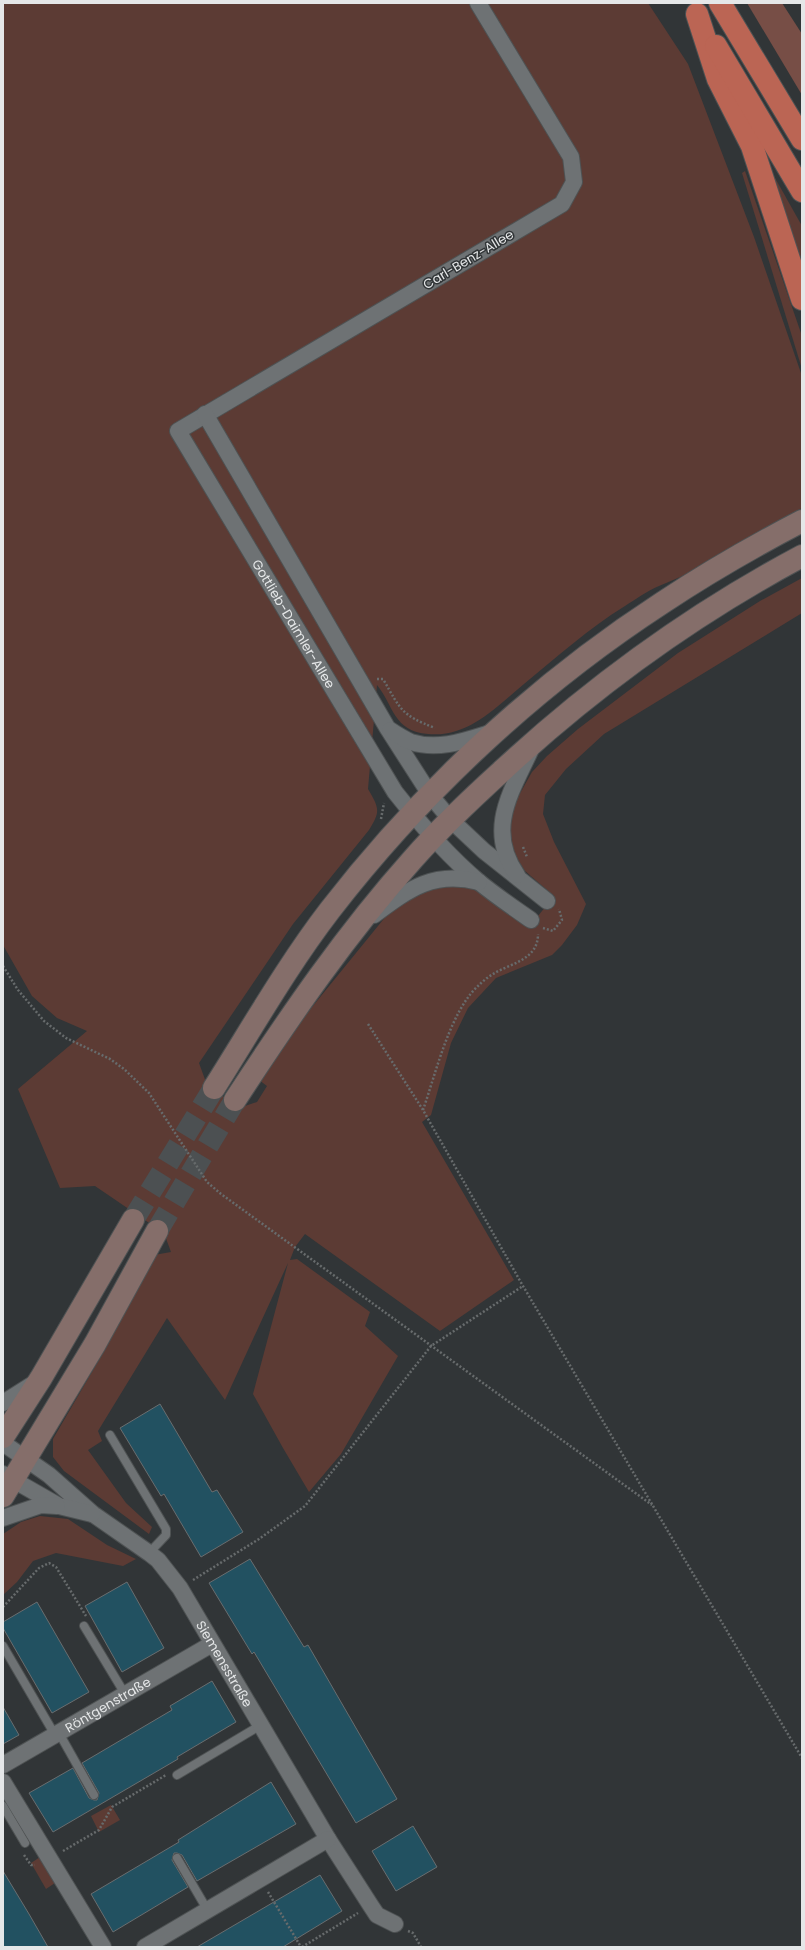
<svg xmlns="http://www.w3.org/2000/svg" width="805" height="1950" font-family="Poppins,sans-serif">
<style>
.green{fill:#5c3b34}
.forest{fill:#774e46}
.building{fill:#225161;stroke:#696d6f}
.lines{fill:none;stroke-linecap:round;stroke-linejoin:round}
.secondary-tunnel{stroke:#4c5052;stroke-width:22;stroke-dasharray:22 11;stroke-linecap:butt}
.lane-casing{stroke:#4e5253;stroke-width:10}
.street-casing{stroke:#4e5253;stroke-width:18}
.secondary-casing{stroke:#4e5253;stroke-width:24}
.highway-casing{stroke:#4e5253;stroke-width:24}
.path{stroke:#676b6c;stroke-width:2.5;stroke-dasharray:2 2;stroke-linecap:butt}
.lane{stroke:#6e7274;stroke-width:8}
.street{stroke:#6e7274;stroke-width:16}
.secondary{stroke:#856e6a;stroke-width:22}
.highway{stroke:#bb6554;stroke-width:22}
.labels{text-anchor:middle;stroke-width:3;stroke-linejoin:round;paint-order:stroke}
.street-label{font-size:13px;fill:#e5e7e8;stroke:#313537}
</style>
<rect width="100%" height="100%" fill="#313537"/>
<g class="green">
<path d="M3,3H648L688,64L754,237L802,376V508C765,529 730,552 692,572C681,577 670,581 659,586C647,591 636,599 625,606C589,628 557,657 524,684C496,707 468,738 428,734C393,731 394,706 377,685L368,789C379,808 381,811 369,830L293,924L199,1063L207,1085L239,1108L257,1102L267,1086L259,1080L299,1023L391,910L418,890L447,886L470,887L486,893L530,926L554,896L525,871L511,849L510,824L514,804L532,772L547,756L578,729L678,653L760,601L802,578V613L604,734L566,769L545,795L543,814L554,842L586,904L577,925L562,945L552,955L496,978L468,1008L451,1043L431,1115L422,1122L514,1280L440,1331L305,1234L295,1247L290,1260L297,1259L370,1312L365,1326L398,1356L341,1454L309,1492L283,1448L253,1394L288,1263L225,1400L167,1318L98,1431L102,1441L88,1450L126,1503L152,1527L149,1534L64,1471L53,1457V1439L107,1346L154,1255L171,1252L164,1233L95,1186L60,1188L18,1089L87,1031L57,1018L32,996L3,945Z"/>
<path d="M770,169L802,226V262L799,255Z"/>
<path d="M745,171L802,336V369L742,173Z"/>
<path d="M40,1516L68,1519L107,1545L136,1559L123,1566L56,1553L33,1561L17,1582L3,1595V1534L21,1522Z"/>
<path d="M111,1805L120,1820L99,1832L91,1816Z"/>
<path d="M40,1857L55,1883L46,1889L31,1863Z"/>
</g>
<path class="forest" d="M747,3H782L802,34V95Z"/>
<g class="building">
<path d="M160,1404L212,1492L217,1490L243,1532L201,1557L164,1494L161,1496L120,1428Z"/>
<path d="M250,1559L304,1647L308,1645L397,1799L356,1823L254,1652L252,1654L209,1583Z"/>
<path d="M127,1582L164,1648L122,1672L85,1606Z"/>
<path d="M37,1602L89,1692L52,1713L3,1628V1622Z"/>
<path d="M212,1681L236,1722L177,1757L178,1759L53,1832L29,1793L73,1768L89,1798L94,1800H97L99,1793L82,1763L172,1710L170,1706Z"/>
<path d="M3,1707L19,1735L3,1744Z"/>
<path d="M271,1782L296,1824L197,1881L182,1855L177,1853H174L172,1860L188,1887L113,1932L91,1894L179,1842L178,1840Z"/>
<path d="M413,1826L437,1867L396,1891L372,1851Z"/>
<path d="M3,1871L29,1914L48,1947H3Z"/>
<path d="M320,1875L342,1911L283,1947H197Z"/>
</g>
<g class="lines">
<g class="secondary-tunnel">
<path d="M133,1220L214,1088"/>
<path d="M157,1231L235,1100"/>
</g>
<defs>
<g id="lane">
<path d="M110,1435L166,1529V1535L149,1553"/>
<path d="M84,1626L125,1694"/>
<path d="M3,1646L55,1735"/>
<path d="M59,1733L94,1795"/>
<path d="M177,1775L261,1725"/>
<path d="M3,1806L25,1843"/>
<path d="M177,1858L208,1911"/>
</g>
<g id="street">
<path id="s1" d="M478,3L571,157L574,182L562,204L178,431L395,792C421,825 447,855 479,882C496,896 514,908 531,920"/>
<path d="M205,414L388,729L431,796L451,820L484,851L547,901"/>
<path d="M390,730C396,734 404,739 411,742C439,751 467,740 493,732"/>
<path d="M517,875C485,829 512,791 532,747"/>
<path d="M374,915C409,889 434,870 479,882"/>
<path d="M3,1403L33,1384"/>
<path id="s2" d="M3,1443L49,1475L93,1514L149,1553L158,1560L180,1588L328,1839L371,1906L377,1915L395,1924"/>
<path d="M3,1474L59,1506L92,1514"/>
<path d="M3,1518L41,1505L57,1506"/>
<path id="s3" d="M3,1765L212,1644"/>
<path d="M3,1782L103,1947"/>
<path d="M145,1947L328,1839"/>
</g>
<g id="secondary">
<path d="M214,1088C252,1028 287,966 330,910C422,791 536,685 662,603C707,573 754,546 802,521"/>
<path d="M235,1100C290,1016 346,934 413,859C441,827 472,798 504,769C594,686 693,614 802,556"/>
<path d="M3,1437L41,1378L133,1220"/>
<path d="M3,1496L95,1344L157,1231"/>
</g>
<g id="highway">
<path d="M720,3L802,139"/>
<path d="M697,14L718,79L752,146L802,299"/>
<path d="M716,46L802,191"/>
</g>
</defs>
<use href="#lane" class="lane-casing"/>
<use href="#street" class="street-casing"/>
<use href="#secondary" class="secondary-casing"/>
<use href="#highway" class="highway-casing"/>
<g class="path">
<path d="M377,679H383C401,710 401,715 435,728"/>
<path d="M381,819L384,803"/>
<path d="M523,847L527,857"/>
<path d="M543,928L553,931L562,920L559,909"/>
<path d="M3,966L18,990L44,1021L66,1038L110,1059L124,1069L149,1093L207,1182L221,1194L652,1505"/>
<path d="M368,1024L423,1110L523,1286L802,1758"/>
<path d="M423,1110C436,1073 450,1011 479,985C483,981 488,977 493,974C511,963 538,960 538,934"/>
<path d="M193,1580L259,1539L305,1506L431,1346L523,1286"/>
<path d="M3,1607L39,1568L49,1563L56,1567L86,1616"/>
<path d="M63,1851L99,1830L112,1807L166,1775"/>
<path d="M24,1855L31,1865H35"/>
<path d="M268,1892L301,1947"/>
<path d="M408,1931L413,1933L421,1947"/>
<path d="M302,1947L358,1913"/>
</g>
<use href="#lane" class="lane"/>
<use href="#street" class="street"/>
<use href="#secondary" class="secondary"/>
<use href="#highway" class="highway"/>
</g>
<g class="labels">
<g class="street-label">
<text transform="translate(468 259) rotate(-31)" y="5">Carl-Benz-Allee</text>
<text dy="5" stroke="none"><textPath href="#s1" startOffset="901">Gottlieb-Daimler-Allee</textPath></text>
<text dy="5" stroke="none"><textPath href="#s2" startOffset="318">Siemensstraße</textPath></text>
<text dy="5" stroke="none"><textPath href="#s3" startOffset="121">Röntgenstraße</textPath></text>
</g>
</g>
<rect width="805" height="1950" fill="none" stroke="#e5e7e8" stroke-width="8"/>
</svg>
